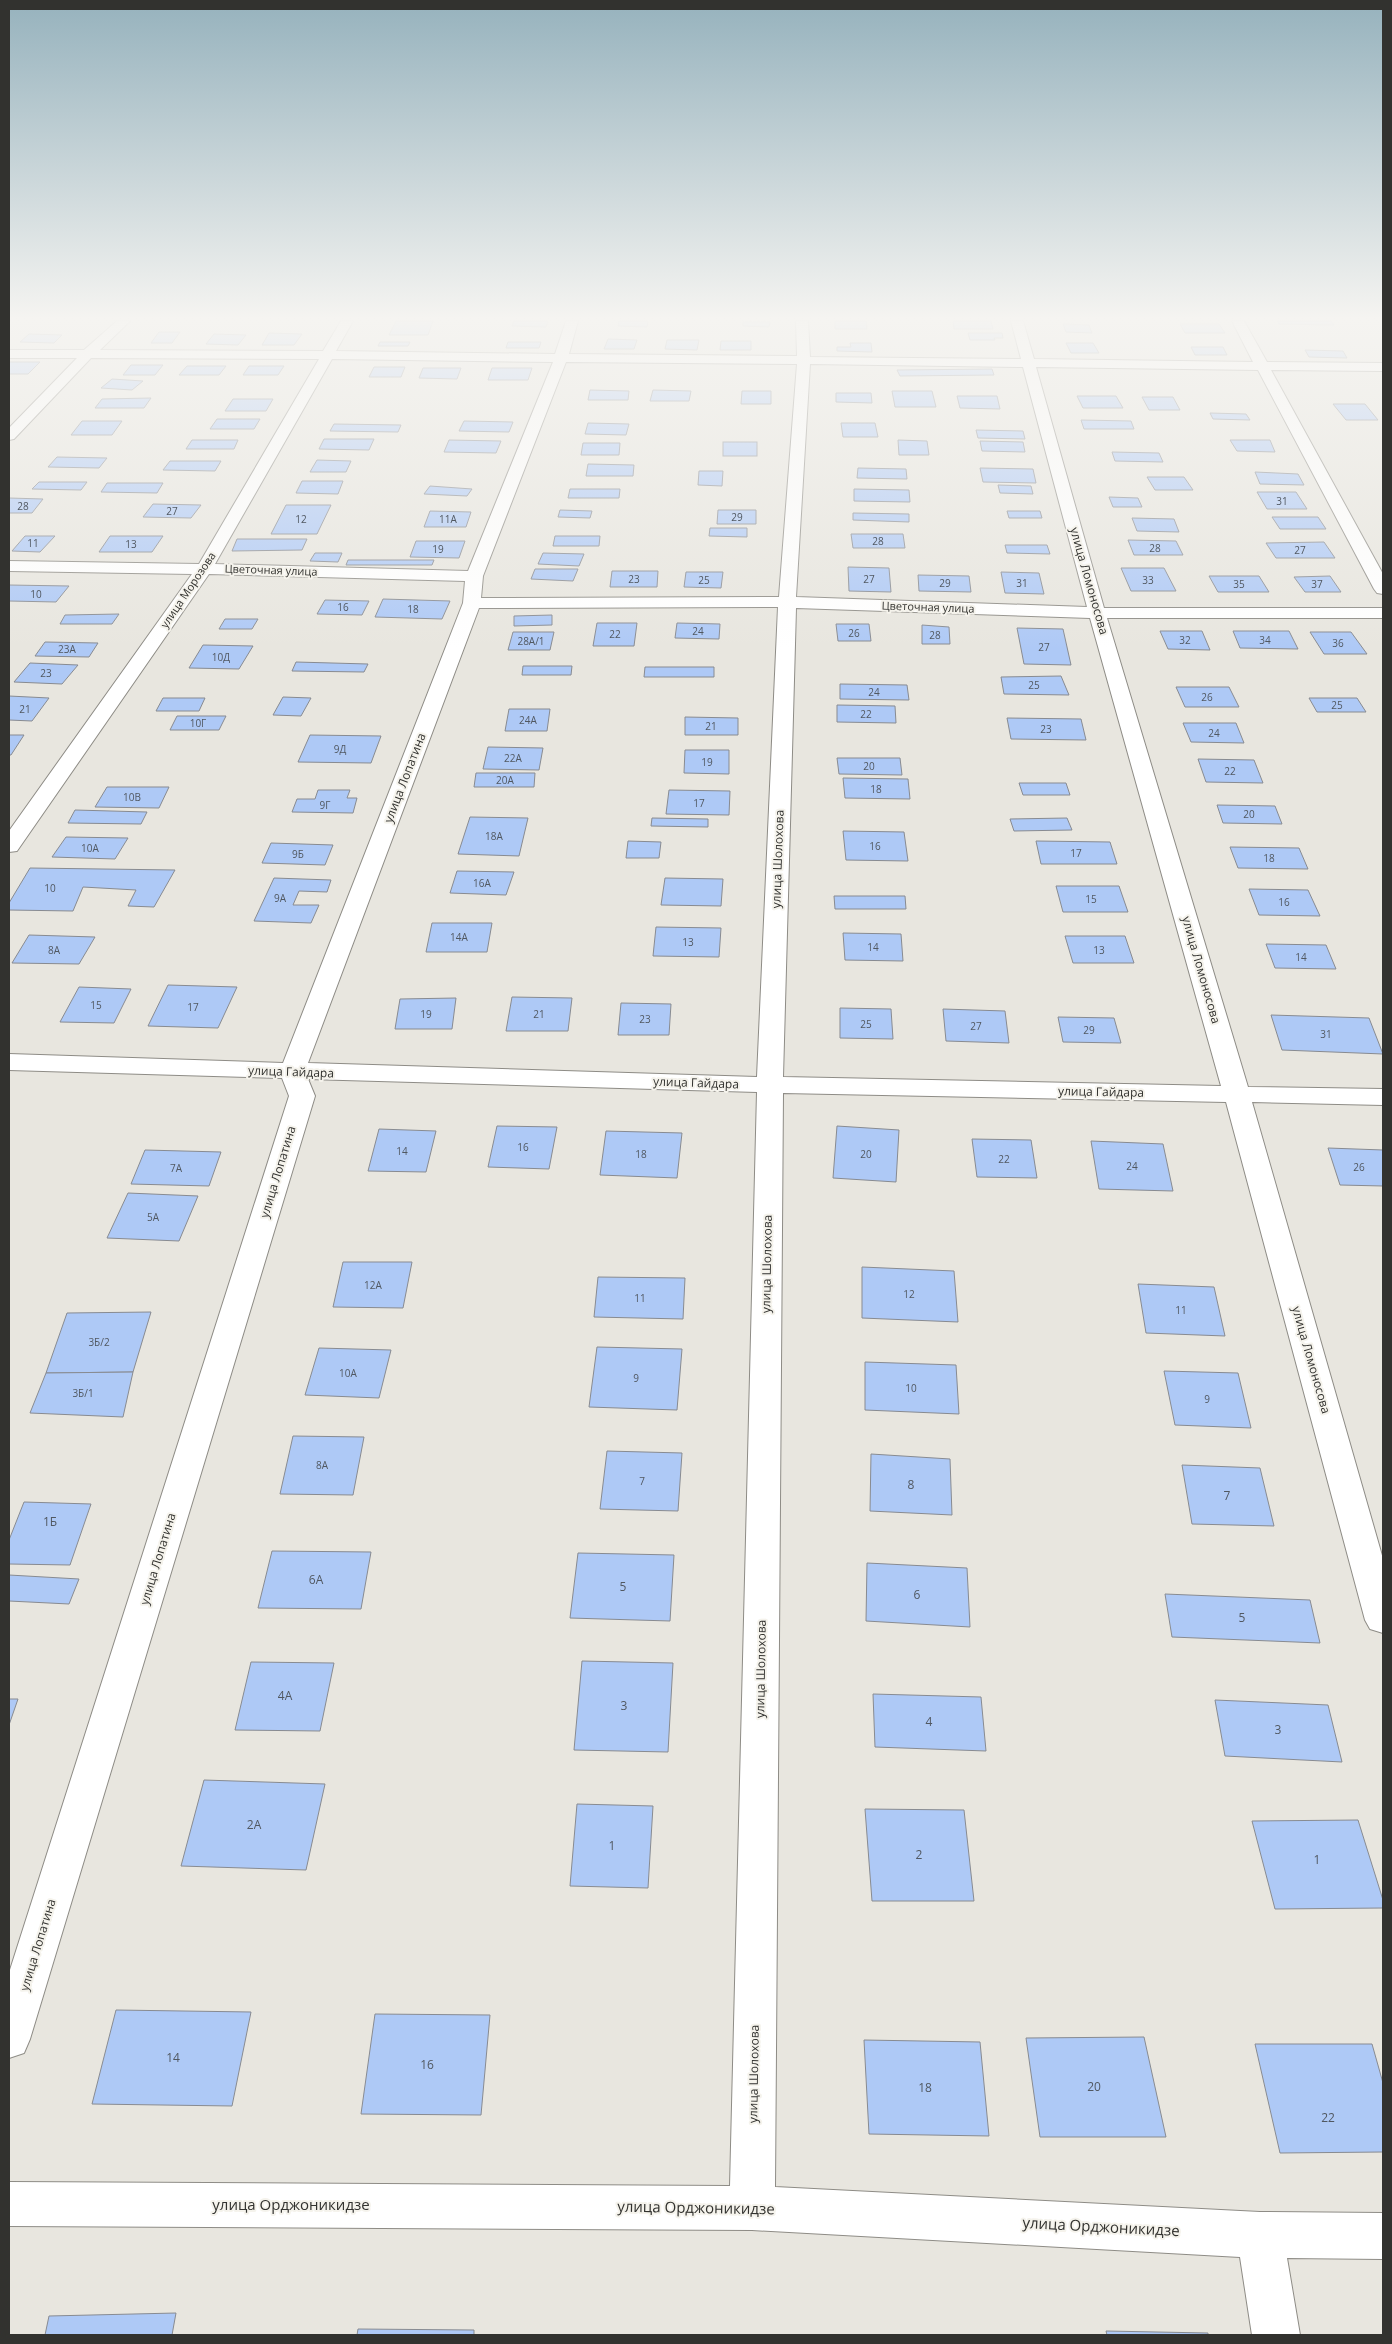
<svg xmlns="http://www.w3.org/2000/svg" width="1392" height="2344" font-family="'Open Sans',sans-serif">
<style>
.building{fill:#aec9f6;stroke:#888b91}
.lines{fill:none;stroke-linecap:round;stroke-linejoin:round}
.minor-casing{stroke:#8e8c86;stroke-width:2}
.minor{fill:#fff;fill-rule:evenodd}
.labels{text-anchor:middle;stroke-width:4;stroke-linejoin:round;paint-order:stroke}
.number-label{font-size:10px;fill:#515861}
.far-street-label{font-size:11px;fill:#32322f;stroke:#f5f3ec}
.street-label{font-size:12px;fill:#32322f;stroke:#f5f3ec}
.near-number-label{font-size:12px;fill:#515861}
.near-street-label{font-size:15px;fill:#32322f;stroke:#f5f3ec}
</style>
<rect width="100%" height="100%" fill="#e8e6df"/>
<g class="building">
<path d="M396,321H433L428,335H389Z"/>
<path d="M514,321H548L546,327L512,326Z"/>
<path d="M619,321H648L647,327L618,326Z"/>
<path d="M835,321H866L867,329H835Z"/>
<path d="M953,321H991L993,329H954Z"/>
<path d="M1277,321H1331L1334,325L1279,324Z"/>
<path d="M743,322H770L769,327L743,326Z"/>
<path d="M1063,324L1089,325L1092,333L1066,332Z"/>
<path d="M1180,324H1219L1225,333H1185Z"/>
<path d="M159,332H180L172,343H151Z"/>
<path d="M269,333L302,334L294,345H262Z"/>
<path d="M968,333H1002L1003,338H994L995,340H970Z"/>
<path d="M29,334L62,335L54,343L20,342Z"/>
<path d="M214,334L246,335L238,345L206,344Z"/>
<path d="M608,339L637,340L634,349H604Z"/>
<path d="M667,340H699L697,350L665,349Z"/>
<path d="M721,341H751V350H720Z"/>
<path d="M380,342H410L408,346H378Z"/>
<path d="M508,342H541L539,348H506Z"/>
<path d="M850,343H871L872,352L837,351V347H851Z"/>
<path d="M1066,343H1093L1099,353H1071Z"/>
<path d="M1191,347H1223L1227,355H1195Z"/>
<path d="M1305,350L1343,351L1347,358L1309,357Z"/>
<path d="M9,362H40L28,374H9Z"/>
<path d="M131,365H163L155,375H123Z"/>
<path d="M187,366H226L219,375H179Z"/>
<path d="M249,366H284L278,375H243Z"/>
<path d="M374,367H405L401,377H369Z"/>
<path d="M423,368H461L457,379L419,378Z"/>
<path d="M492,368H532L528,380H488Z"/>
<path d="M992,369L994,375L900,376L897,370Z"/>
<path d="M112,379L143,381L132,390L101,388Z"/>
<path d="M590,390L629,391L628,400H588Z"/>
<path d="M653,390L691,391L689,401H650Z"/>
<path d="M742,391H771V404H741Z"/>
<path d="M892,391H932L936,407H895Z"/>
<path d="M836,393H871L872,403L836,402Z"/>
<path d="M957,396H997L1000,409L960,408Z"/>
<path d="M1077,396H1116L1123,408H1083Z"/>
<path d="M1142,397H1173L1180,410H1149Z"/>
<path d="M151,398L144,408H95L102,399Z"/>
<path d="M233,399H273L266,411H225Z"/>
<path d="M1333,404H1365L1378,420H1346Z"/>
<path d="M1210,413L1246,414L1250,420L1213,419Z"/>
<path d="M217,419H260L254,429H210Z"/>
<path d="M1081,420L1131,421L1134,429H1084Z"/>
<path d="M82,421H122L112,435H71Z"/>
<path d="M464,421L513,422L509,432L459,431Z"/>
<path d="M588,423L629,424L626,435L585,434Z"/>
<path d="M841,423H875L878,437H843Z"/>
<path d="M334,424L401,425L398,432L330,431Z"/>
<path d="M976,430L1023,431L1025,439L978,438Z"/>
<path d="M324,439H374L369,450L319,449Z"/>
<path d="M192,440H238L234,449H186Z"/>
<path d="M449,440L501,441L496,453L444,452Z"/>
<path d="M898,440L927,441L929,455H899Z"/>
<path d="M1230,440H1270L1275,452L1237,451Z"/>
<path d="M980,441L1023,442L1025,452L982,451Z"/>
<rect x="723" y="442" width="34" height="14"/>
<path d="M583,443H620L619,455H581Z"/>
<path d="M1112,452L1159,453L1163,462L1115,461Z"/>
<path d="M57,457L107,458L99,468L48,467Z"/>
<path d="M317,460L351,461L346,472H310Z"/>
<path d="M170,461H221L215,471L163,470Z"/>
<path d="M588,464L634,465L633,476H586Z"/>
<path d="M858,468L906,469L907,479L857,478Z"/>
<path d="M980,468L1033,469L1036,483L983,482Z"/>
<path d="M699,471H723L722,486L698,485Z"/>
<path d="M1255,472L1298,474L1304,485L1260,484Z"/>
<path d="M1147,477H1184L1193,490H1155Z"/>
<path d="M302,481H343L338,494L296,493Z"/>
<path d="M39,482H87L81,490L32,489Z"/>
<path d="M107,483H163L157,493L101,492Z"/>
<path d="M998,485L1031,486L1033,494L1000,493Z"/>
<path d="M430,486L472,489L467,496L424,494Z"/>
<path d="M570,489H620L619,498H568Z"/>
<path d="M854,489L909,490L910,502L854,501Z"/>
<path d="M1257,492H1296L1307,509H1267Z"/>
<path d="M1109,497L1138,498L1142,507H1113Z"/>
<path d="M9,498L43,499L32,513H9Z"/>
<path d="M153,504L201,505L191,518L143,517Z"/>
<path d="M286,505H331L317,534H271Z"/>
<path d="M560,510L592,511L590,518L558,517Z"/>
<path d="M718,510H756V524H717Z"/>
<path d="M430,511L471,512L466,527H424Z"/>
<path d="M1007,511H1040L1042,518H1009Z"/>
<path d="M853,513L909,514V522L853,520Z"/>
<path d="M1272,517H1318L1326,529H1280Z"/>
<path d="M1132,518L1174,519L1179,532L1137,531Z"/>
<path d="M710,528H747V537L709,536Z"/>
<path d="M851,534H903L905,548H853Z"/>
<path d="M25,536H55L40,552L12,551Z"/>
<path d="M110,536H163L152,552H99Z"/>
<path d="M555,536H600L599,546H553Z"/>
<path d="M237,539H307L302,550L232,551Z"/>
<path d="M1128,540L1176,541L1183,555H1134Z"/>
<path d="M416,541H465L459,558L410,557Z"/>
<path d="M1324,542L1335,558H1276L1266,543Z"/>
<path d="M1005,545H1047L1050,554L1007,553Z"/>
<path d="M315,553H342L338,562L310,561Z"/>
<path d="M543,553L584,554L579,566L538,564Z"/>
<path d="M348,560H434L432,565H346Z"/>
<path d="M848,567L889,568L891,592L849,591Z"/>
<path d="M1121,568H1164L1176,591H1131Z"/>
<path d="M535,569H578L573,581L531,579Z"/>
<path d="M612,571H658L657,587H610Z"/>
<path d="M686,572H723L721,588L684,587Z"/>
<path d="M1001,572L1039,573L1044,594L1005,593Z"/>
<path d="M918,575L969,576L971,592L919,591Z"/>
<path d="M1209,576H1259L1269,592H1218Z"/>
<path d="M1330,576L1341,592H1305L1294,577Z"/>
<path d="M9,585L69,586L56,602L9,601Z"/>
<path d="M383,599L450,601L442,619L375,617Z"/>
<path d="M325,600L369,601L362,615L317,614Z"/>
<path d="M119,614L112,624H60L65,615Z"/>
<path d="M552,615V625L514,626V616Z"/>
<path d="M225,619H258L252,629H219Z"/>
<path d="M597,623H637L634,646H593Z"/>
<path d="M677,623L720,624L719,639L675,638Z"/>
<path d="M836,624H869L871,641H838Z"/>
<path d="M922,625L949,627L950,644H922Z"/>
<path d="M1017,628L1063,629L1071,665L1024,664Z"/>
<path d="M1160,631H1202L1210,650L1168,649Z"/>
<path d="M1233,631H1289L1298,649L1240,648Z"/>
<path d="M513,632H554L550,650H508Z"/>
<path d="M1310,632H1351L1367,654H1324Z"/>
<path d="M45,642L98,643L89,657L35,656Z"/>
<path d="M203,645L253,646L239,669L189,668Z"/>
<path d="M296,662L368,664L364,672L292,671Z"/>
<path d="M30,663L78,665L62,684L14,682Z"/>
<path d="M523,666H572L571,675H522Z"/>
<path d="M645,667H714V677H644Z"/>
<path d="M1061,676L1069,695L1004,694L1001,677Z"/>
<path d="M840,684L907,685L909,700L840,699Z"/>
<path d="M1176,687H1229L1239,707H1185Z"/>
<path d="M9,696L49,698L32,721L9,720Z"/>
<path d="M283,697L311,698L301,716L273,715Z"/>
<path d="M163,698H205L199,711H156Z"/>
<path d="M1309,698H1357L1366,712H1317Z"/>
<path d="M837,705L895,706L896,723L837,722Z"/>
<path d="M509,709H550L547,731H505Z"/>
<path d="M177,716H226L219,730H170Z"/>
<path d="M685,717L738,718V735H685Z"/>
<path d="M1007,718L1081,719L1086,740L1011,739Z"/>
<path d="M1183,723H1236L1244,743L1191,742Z"/>
<path d="M9,735H24L11,755H9Z"/>
<path d="M310,735L381,736L371,763L298,762Z"/>
<path d="M488,747L543,748L539,770L483,769Z"/>
<path d="M685,750H729V774L684,773Z"/>
<path d="M837,758H900L902,775L839,774Z"/>
<path d="M1198,759L1254,760L1263,783L1206,782Z"/>
<path d="M476,773H535L534,787H474Z"/>
<path d="M843,778L908,779L910,799L845,798Z"/>
<path d="M1019,783H1066L1070,795H1023Z"/>
<path d="M107,787H169L159,808L95,807Z"/>
<path d="M318,790H350L347,798H357L353,813L292,812L297,799H315Z"/>
<path d="M669,790L730,791L729,815L666,814Z"/>
<path d="M1217,805L1275,806L1282,824L1223,823Z"/>
<path d="M75,810L147,812L141,824L68,823Z"/>
<path d="M470,817L528,818L519,856L458,854Z"/>
<path d="M652,818L708,819V827L651,826Z"/>
<path d="M1067,818L1072,830L1014,831L1010,819Z"/>
<path d="M843,831L904,832L908,861L846,860Z"/>
<path d="M66,837L128,838L115,859L52,857Z"/>
<path d="M628,841L661,842L659,858H626Z"/>
<path d="M1036,841L1110,842L1117,864H1041Z"/>
<path d="M271,843L333,845L325,865L262,863Z"/>
<path d="M1230,847L1299,848L1308,869L1238,868Z"/>
<path d="M30,868L175,870L154,907L128,906L136,890L83,887L73,911L9,910V903Z"/>
<path d="M457,871L514,872L506,895L450,893Z"/>
<path d="M274,878L331,880L327,892L299,891L293,905H319L311,923L254,921Z"/>
<path d="M665,878L723,879L721,906L661,905Z"/>
<path d="M1056,886H1119L1128,912H1063Z"/>
<path d="M1249,889L1308,890L1320,916L1259,915Z"/>
<path d="M834,896H905L906,909H835Z"/>
<path d="M432,923H492L487,952H426Z"/>
<path d="M656,927L721,928L719,957L653,956Z"/>
<path d="M843,933L901,934L903,961L845,960Z"/>
<path d="M29,935L95,937L79,964L12,963Z"/>
<path d="M1065,936H1125L1134,963H1073Z"/>
<path d="M1266,944L1326,945L1336,969L1275,968Z"/>
<path d="M168,985L237,987L218,1028L148,1026Z"/>
<path d="M79,987L131,989L114,1023L60,1022Z"/>
<path d="M512,997L572,998L568,1031H506Z"/>
<path d="M456,998L452,1029H395L400,999Z"/>
<path d="M621,1003L671,1004L669,1035H618Z"/>
<path d="M840,1008L891,1009L893,1039L840,1038Z"/>
<path d="M943,1009L1005,1011L1009,1043L946,1041Z"/>
<path d="M1271,1015L1369,1018L1383,1054L1282,1050Z"/>
<path d="M1058,1017L1114,1018L1121,1043L1063,1042Z"/>
<path d="M497,1126L557,1127L549,1169L488,1167Z"/>
<path d="M837,1126L899,1130L896,1182L833,1178Z"/>
<path d="M379,1129L436,1131L426,1172L368,1171Z"/>
<path d="M606,1131L682,1133L677,1178L600,1175Z"/>
<path d="M972,1139L1031,1140L1037,1178L977,1177Z"/>
<path d="M1091,1141L1163,1144L1173,1191L1099,1189Z"/>
<path d="M1328,1148L1383,1150V1186L1340,1185Z"/>
<path d="M145,1150L221,1152L209,1186L131,1184Z"/>
<path d="M128,1193L198,1196L179,1241L107,1238Z"/>
<path d="M343,1262H412L403,1308L333,1307Z"/>
<path d="M862,1267L954,1271L958,1322L862,1318Z"/>
<path d="M598,1277L685,1278L683,1319L594,1317Z"/>
<path d="M1138,1284L1214,1287L1225,1336L1146,1333Z"/>
<path d="M151,1312L133,1372L46,1373L67,1313Z"/>
<path d="M597,1347L682,1349L677,1410L589,1407Z"/>
<path d="M319,1348L391,1350L379,1398L305,1395Z"/>
<path d="M865,1362L956,1365L959,1414L865,1410Z"/>
<path d="M1164,1371L1238,1373L1251,1428L1175,1425Z"/>
<path d="M133,1372L123,1417L30,1413L46,1373Z"/>
<path d="M293,1436L364,1437L353,1495L280,1494Z"/>
<path d="M607,1451L682,1453L678,1511L600,1509Z"/>
<path d="M871,1454L950,1459L952,1515L870,1511Z"/>
<path d="M1182,1465L1260,1468L1274,1526L1192,1524Z"/>
<path d="M24,1502L91,1504L70,1565L9,1564V1540Z"/>
<path d="M272,1551L371,1552L361,1609L258,1608Z"/>
<path d="M578,1553L674,1555L670,1621L570,1618Z"/>
<path d="M867,1563L967,1568L970,1627L866,1621Z"/>
<path d="M9,1575L79,1579L69,1604L9,1601Z"/>
<path d="M1165,1594L1310,1600L1320,1643L1172,1637Z"/>
<path d="M582,1661L673,1663L668,1752L574,1750Z"/>
<path d="M251,1662L334,1663L320,1731L235,1730Z"/>
<path d="M873,1694L981,1697L986,1751L875,1747Z"/>
<path d="M9,1699H18L9,1725Z"/>
<path d="M1215,1700L1328,1705L1342,1762L1225,1756Z"/>
<path d="M204,1780L325,1784L306,1870L181,1866Z"/>
<path d="M577,1804L653,1806L648,1888L570,1886Z"/>
<path d="M865,1809L964,1810L974,1901H872Z"/>
<path d="M1358,1820L1383,1900V1908L1275,1909L1252,1821Z"/>
<path d="M116,2010L251,2012L232,2106L92,2104Z"/>
<path d="M375,2014L490,2015L481,2115L361,2114Z"/>
<path d="M1144,2037L1166,2137H1040L1026,2038Z"/>
<path d="M864,2040L980,2042L989,2136L869,2134Z"/>
<path d="M1255,2044H1372L1383,2083V2152L1280,2153Z"/>
<path d="M176,2313L172,2335H45L49,2316Z"/>
<path d="M358,2329L474,2330V2335H357Z"/>
<path d="M1106,2331L1208,2333V2335H1107Z"/>
</g>
<g class="lines">
<defs>
<path id="minor" d="M117,321H130L100,350L323,351L341,321H353L336,351L555,354L566,321H578L569,354L797,356L796,321H808L810,357L1021,359L1011,321H1023L1034,359L1253,362L1232,321H1244L1267,362L1383,363V371L1271,370L1383,574V594L1377,593L1374,589L1258,370L1036,367L1104,608H1383V618H1107L1248,1087L1383,1089V1105L1252,1102L1383,1559V1633L1370,1629L1365,1620L1226,1102L783,1093L775,2187L1260,2212L1383,2213V2259L1287,2258L1300,2335H1252L1240,2257L752,2230L9,2226V2182L730,2186L757,1092L308,1079L315,1096L30,2039L24,2053L9,2058V1973L289,1096L282,1078L9,1070V1054L283,1063L463,603L465,581L209,574L17,851L9,852V831L192,574L9,571V561L199,564L319,359L91,358L14,439L9,440V428L77,358H9V350H84ZM332,359L553,362L468,571L215,564ZM566,362L797,364L779,597L481,598L483,576ZM810,364L1023,367L1087,607L796,597ZM778,607L757,1077L308,1063L479,608ZM796,608L1090,618L1221,1086L783,1077Z"/>
</defs>
<use href="#minor" class="minor-casing"/>
<use href="#minor" class="minor"/>
</g>
<linearGradient id="sky" x2="0" y2="1"><stop stop-color="#96b2bd"/><stop offset="0.49" stop-color="#f5f4f1"/><stop offset="1" stop-color="#f5f4f1" stop-opacity="0"/></linearGradient>
<rect width="1392" height="649" fill="url(#sky)"/>
<g class="labels">
<g class="number-label">
<text x="1282" y="505">31</text>
<text x="23" y="510">28</text>
<text x="172" y="515">27</text>
<text x="737" y="521">29</text>
<text x="301" y="523">12</text>
<text x="448" y="523">11А</text>
<text x="878" y="545">28</text>
<text x="33" y="547">11</text>
<text x="131" y="548">13</text>
<text x="1155" y="552">28</text>
<text x="438" y="553">19</text>
<text x="1300" y="554">27</text>
<text x="634" y="583">23</text>
<text x="869" y="583">27</text>
<text x="704" y="584">25</text>
<text x="1148" y="584">33</text>
<text x="945" y="587">29</text>
<text x="1022" y="587">31</text>
<text x="1239" y="588">35</text>
<text x="1317" y="588">37</text>
<text x="36" y="598">10</text>
<text x="343" y="611">16</text>
<text x="413" y="613">18</text>
<text x="698" y="635">24</text>
<text x="854" y="637">26</text>
<text x="615" y="638">22</text>
<text x="935" y="639">28</text>
<text x="1185" y="644">32</text>
<text x="1265" y="644">34</text>
<text x="531" y="645">28А/1</text>
<text x="1338" y="647">36</text>
<text x="1044" y="651">27</text>
<text x="67" y="653">23А</text>
<text x="221" y="661">10Д</text>
<text x="46" y="677">23</text>
<text x="1034" y="689">25</text>
<text x="874" y="696">24</text>
<text x="1207" y="701">26</text>
<text x="1337" y="709">25</text>
<text x="25" y="713">21</text>
<text x="866" y="718">22</text>
<text x="528" y="724">24А</text>
<text x="198" y="727">10Г</text>
<text x="711" y="730">21</text>
<text x="1046" y="733">23</text>
<text x="1214" y="737">24</text>
<text x="340" y="753">9Д</text>
<text x="513" y="762">22А</text>
<text x="707" y="766">19</text>
<text x="869" y="770">20</text>
<text x="1230" y="775">22</text>
<text x="505" y="784">20А</text>
<text x="876" y="793">18</text>
<text x="132" y="801">10В</text>
<text x="699" y="807">17</text>
<text x="325" y="809">9Г</text>
<text x="1249" y="818">20</text>
<text x="494" y="840">18А</text>
<text x="875" y="850">16</text>
<text x="90" y="852">10А</text>
<text x="1076" y="857">17</text>
<text x="298" y="858">9Б</text>
<text x="1269" y="862">18</text>
<text x="482" y="887">16А</text>
<text x="50" y="892">10</text>
<text x="280" y="902">9А</text>
<text x="1091" y="903">15</text>
<text x="1284" y="906">16</text>
<text x="459" y="941">14А</text>
<text x="688" y="946">13</text>
<text x="873" y="951">14</text>
<text x="54" y="954">8А</text>
<text x="1099" y="954">13</text>
<text x="1301" y="961">14</text>
<text x="96" y="1009">15</text>
<text x="193" y="1011">17</text>
<text x="426" y="1018">19</text>
<text x="539" y="1018">21</text>
<text x="645" y="1023">23</text>
<text x="866" y="1028">25</text>
<text x="976" y="1030">27</text>
<text x="1089" y="1034">29</text>
<text x="1326" y="1038">31</text>
<text x="523" y="1151">16</text>
<text x="402" y="1155">14</text>
<text x="641" y="1158">18</text>
<text x="866" y="1158">20</text>
<text x="1004" y="1163">22</text>
<text x="1132" y="1170">24</text>
<text x="1359" y="1171">26</text>
<text x="176" y="1172">7А</text>
<text x="153" y="1221">5А</text>
<text x="373" y="1289">12А</text>
<text x="909" y="1298">12</text>
<text x="640" y="1302">11</text>
<text x="1181" y="1314">11</text>
<text x="99" y="1346">3Б/2</text>
<text x="348" y="1377">10А</text>
<text x="636" y="1382">9</text>
<text x="911" y="1392">10</text>
<text x="83" y="1397">3Б/1</text>
<text x="1207" y="1403">9</text>
<text x="322" y="1469">8А</text>
<text x="642" y="1485">7</text>
</g>
<g class="far-street-label">
<text transform="translate(271 570) rotate(2)" y="4">Цветочная улица</text>
<text transform="translate(188 590) rotate(-56)" y="4">улица Морозова</text>
<text transform="translate(928 607) rotate(2)" y="4">Цветочная улица</text>
</g>
<g class="street-label">
<text transform="translate(1089 581) rotate(74)" y="4">улица Ломоносова</text>
<text transform="translate(405 778) rotate(-69)" y="4">улица Лопатина</text>
<text transform="translate(778 859) rotate(-88)" y="4">улица Шолохова</text>
<text transform="translate(1201 970) rotate(74)" y="4">улица Ломоносова</text>
<text transform="translate(291 1072) rotate(2)" y="4">улица Гайдара</text>
<text transform="translate(696 1083) rotate(2)" y="4">улица Гайдара</text>
<text transform="translate(1101 1092) rotate(1)" y="4">улица Гайдара</text>
<text transform="translate(278 1172) rotate(-73)" y="4">улица Лопатина</text>
<text transform="translate(767 1264) rotate(-89)" y="4">улица Шолохова</text>
<text transform="translate(1311 1360) rotate(74)" y="4">улица Ломоносова</text>
<text transform="translate(158 1559) rotate(-73)" y="4">улица Лопатина</text>
<text transform="translate(761 1669) rotate(-89)" y="4">улица Шолохова</text>
<text transform="translate(38 1945) rotate(-73)" y="4">улица Лопатина</text>
<text transform="translate(754 2074) rotate(-89)" y="4">улица Шолохова</text>
</g>
<g class="near-number-label">
<text x="911" y="1489">8</text>
<text x="1227" y="1500">7</text>
<text x="50" y="1526">1Б</text>
<text x="316" y="1584">6А</text>
<text x="623" y="1591">5</text>
<text x="917" y="1599">6</text>
<text x="1242" y="1622">5</text>
<text x="285" y="1700">4А</text>
<text x="624" y="1710">3</text>
<text x="929" y="1726">4</text>
<text x="1278" y="1734">3</text>
<text x="254" y="1829">2А</text>
<text x="612" y="1850">1</text>
<text x="919" y="1859">2</text>
<text x="1317" y="1864">1</text>
<text x="173" y="2062">14</text>
<text x="427" y="2069">16</text>
<text x="1094" y="2091">20</text>
<text x="925" y="2092">18</text>
<text x="1328" y="2122">22</text>
</g>
<g class="near-street-label">
<text x="291" y="2210">улица Орджоникидзе</text>
<text transform="translate(696 2208) rotate(1)" y="5">улица Орджоникидзе</text>
<text transform="translate(1101 2227) rotate(3)" y="5">улица Орджоникидзе</text>
</g>
</g>
<rect width="1392" height="2344" fill="none" stroke="#32322f" stroke-width="20"/>
</svg>
